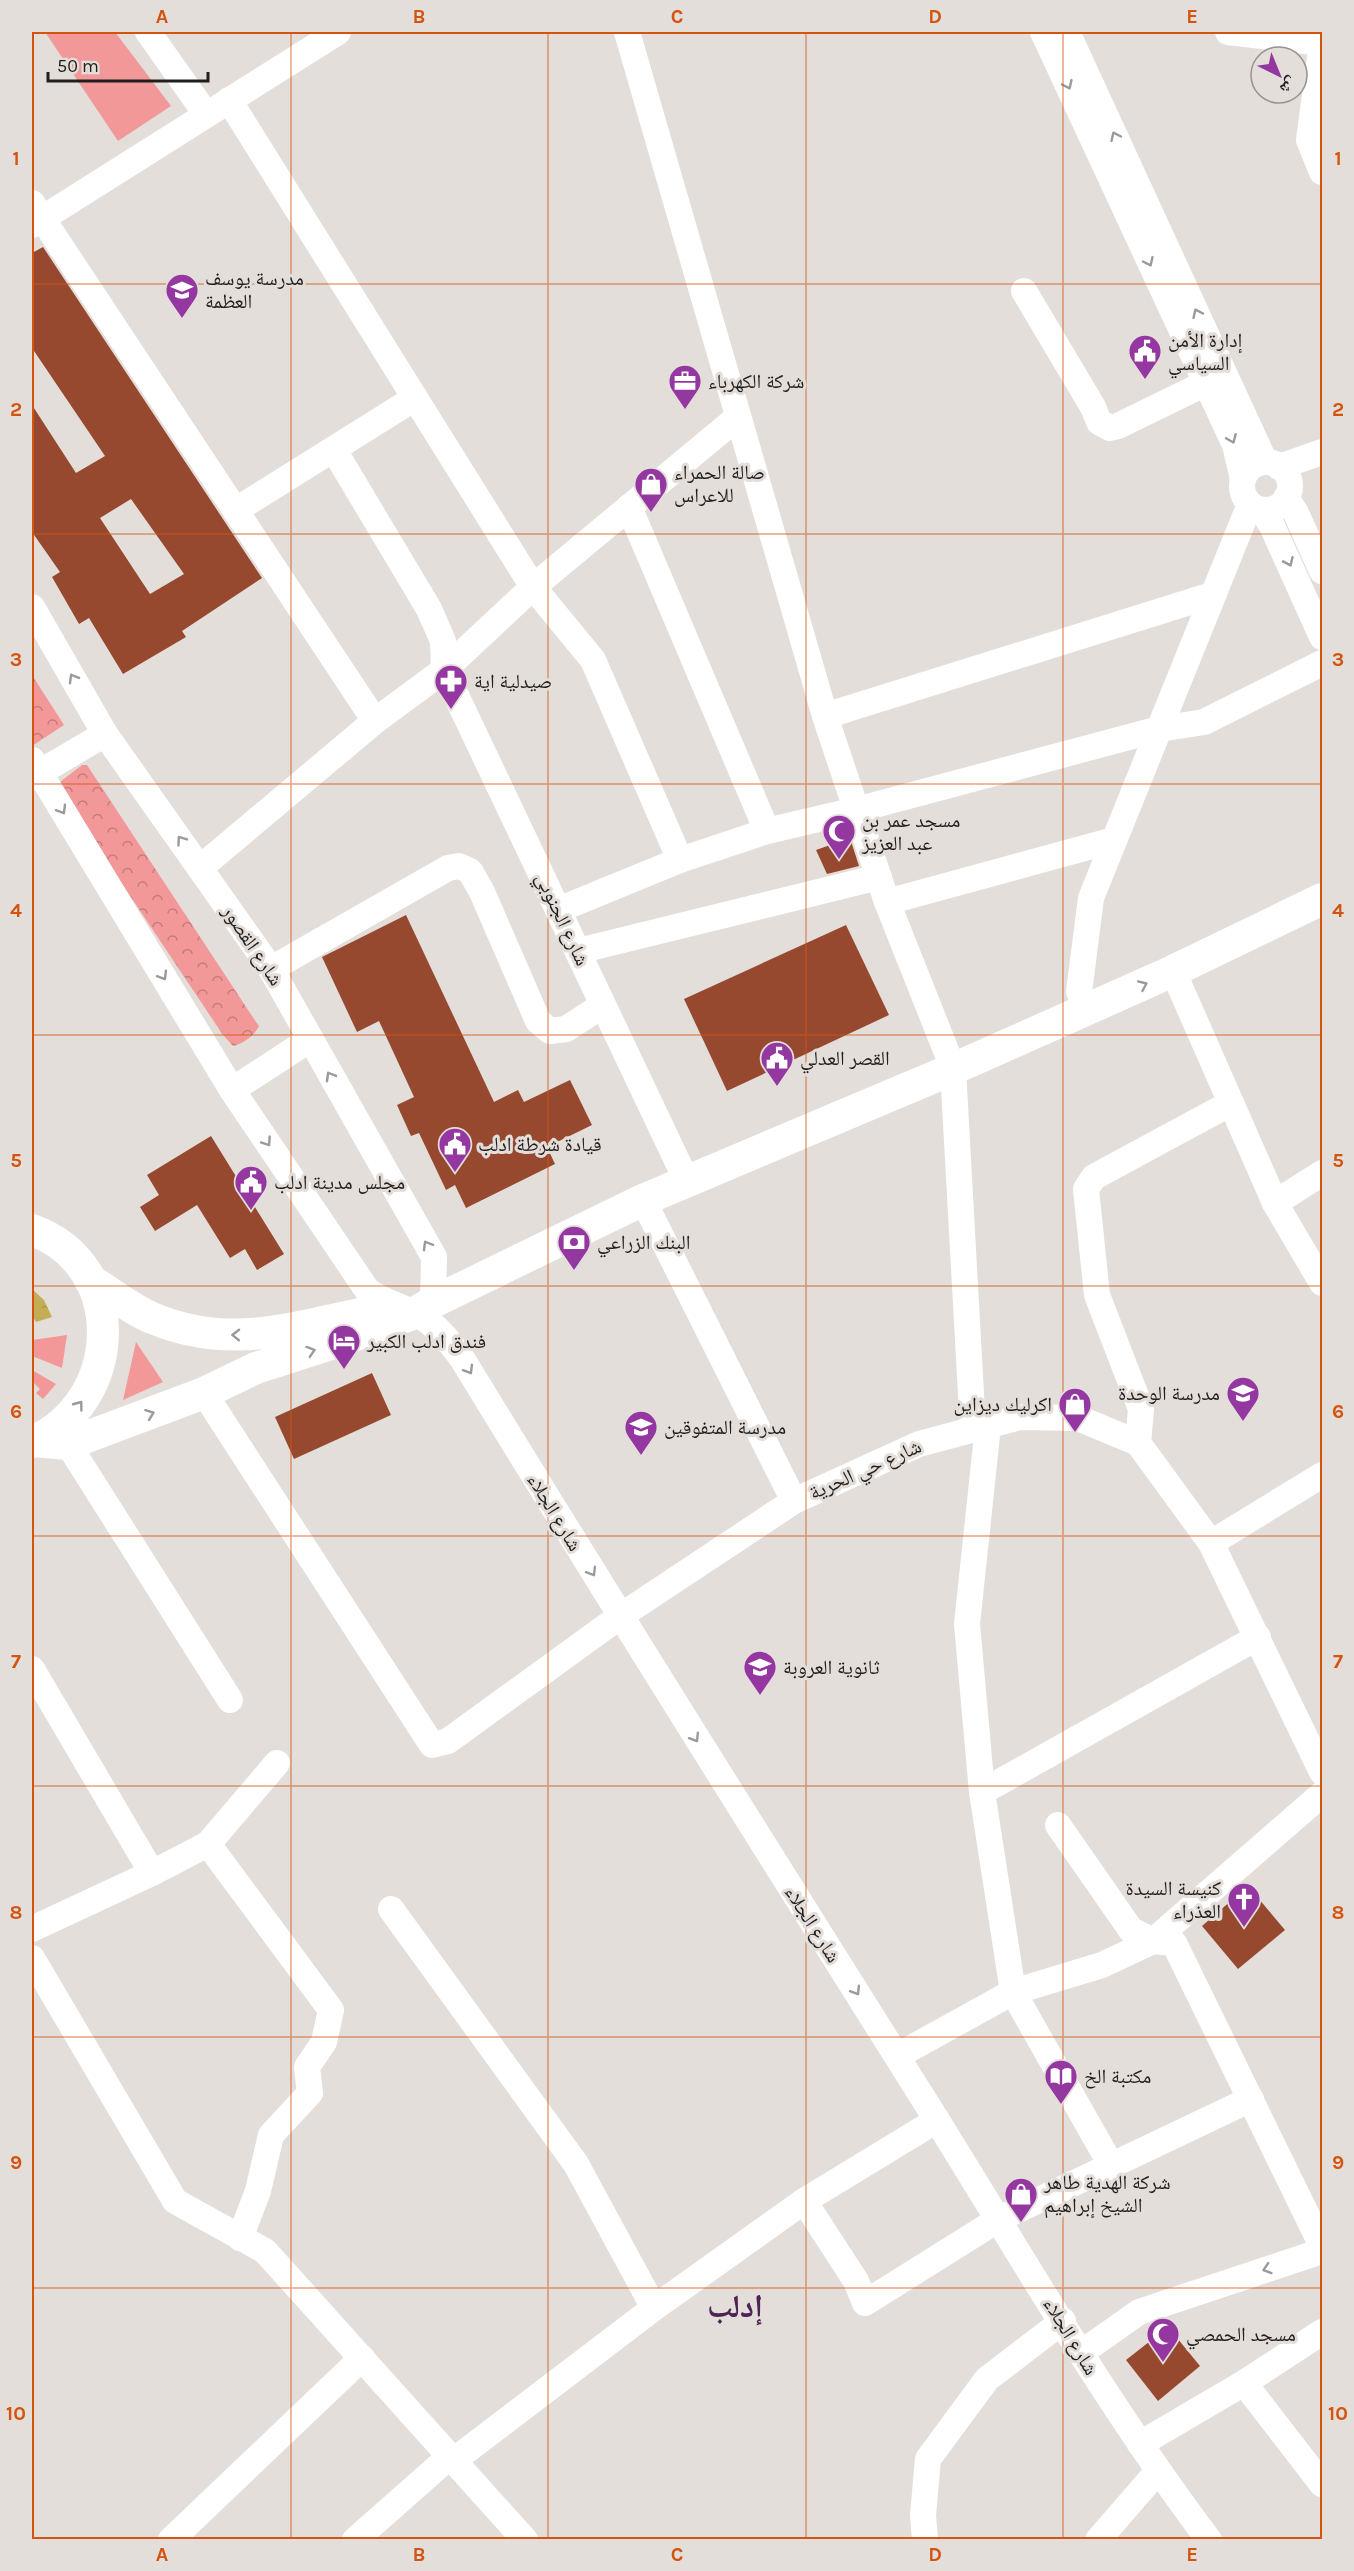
<svg xmlns="http://www.w3.org/2000/svg" width="1354" height="2571" font-family="Karla,'Noto Naskh Arabic',sans-serif">
<style>
.green{fill:#f39899}
.forest{fill:url(#forest-crowns)}
.water{fill:url(#water-ripples)}
.building{fill:#974930;fill-rule:evenodd}
.lines{fill:none;stroke-linecap:round;stroke-linejoin:round}
.minor{stroke:#fff;stroke-width:26}
.major{stroke:#fff;stroke-width:32}
.oneway{stroke:#9b9a9a}
.grid{fill:none;stroke:#d4530e;stroke-width:1.5;stroke-opacity:0.55}
.labels{text-anchor:middle;stroke-width:6;stroke-linejoin:round;paint-order:stroke}
.poi-label{font-size:20px;fill:#211f1e;stroke:#e3deda;text-anchor:start}
.street-label{font-size:20px;fill:#211f1e;stroke:#e3deda}
.town-label{font-size:32px;font-weight:bold;fill:#502356;stroke:#e3deda}
.neatline{fill:none;stroke:#d4530e;stroke-width:2}
.grid-label{font-size:20px;text-anchor:middle;font-weight:bold;fill:#d4530e}
</style>
<defs>
<pattern id="forest-crowns" width="20" height="18" patternUnits="userSpaceOnUse" patternTransform="scale(1.5)"><rect width="20" height="18" fill="#f39899"/><path d="M2 6a3 3 0 1 1 6 0M12 15a3 3 0 1 1 6 0" fill="none" stroke="#c47b7c"/></pattern>
<pattern id="water-ripples" width="26" height="14" patternUnits="userSpaceOnUse" patternTransform="scale(1.5)"><rect width="26" height="14" fill="#c5ad55"/><path d="M2 4q2-2 4 0t4 0M15 11q2-2 4 0t4 0" fill="none" stroke="#a9944a"/></pattern>
</defs>
<rect width="100%" height="100%" fill="#e3deda"/>
<g class="green">
<path d="M45,32H115L171,106L118,141Z"/>
<path d="M67,1335L62,1368L32,1356V1340Z"/>
<path d="M136,1342L163,1382L123,1400Z"/>
<path d="M32,1370L56,1384L43,1399L36,1393L40,1389L32,1381Z"/>
</g>
<g class="forest">
<path d="M32,675L64,725L32,746Z"/>
<path d="M82,765H87L256,1022L259,1026C255,1035 243,1044 233,1046L223,1035L56,785Z"/>
</g>
<path class="water" d="M32,1289L44,1300L52,1317L36,1322L32,1315Z"/>
<g class="building">
<path d="M43,247L262,578L182,631L186,637L123,674L89,618L79,624L52,577L60,572L32,532V405L76,473L105,456L32,348V253ZM131,499L184,574L150,594L100,518Z"/>
<path d="M850,838L859,866L827,874L816,850Z"/>
<path d="M406,915L494,1102L518,1090L524,1102L570,1080L592,1125L547,1147L555,1164L466,1208L455,1185L446,1190L419,1133L411,1136L397,1105L414,1097L379,1021L357,1032L322,957Z"/>
<path d="M846,925L889,1015L727,1091L684,999Z"/>
<path d="M211,1136L284,1254L257,1270L245,1249L230,1258L197,1205L155,1231L140,1207L159,1195L147,1175Z"/>
<path d="M372,1373L391,1415L294,1459L275,1417Z"/>
<path d="M1248,1886L1285,1930L1238,1969L1202,1926Z"/>
<path d="M1168,2327L1200,2366L1158,2401L1126,2360Z"/>
</g>
<g class="lines">
<g class="minor">
<path d="M148,32L206,114"/>
<path d="M627,32L825,716L887,902L947,1053"/>
<path d="M1043,32L1235,445L1243,479"/>
<path d="M1067,32L1265,462"/>
<path d="M1228,32L1322,43"/>
<path d="M1322,43L1309,140L1322,172"/>
<path d="M229,100L533,587L593,660L680,860"/>
<path d="M32,203L375,721"/>
<path d="M32,225L338,32"/>
<path d="M1024,291L1093,407L1099,422L1110,428L1118,426L1206,383"/>
<path d="M334,450L429,609L443,641L444,670L681,1169"/>
<circle cx="1266" cy="486" r="24"/>
<path d="M1279,467L1322,452"/>
<path d="M1286,498L1296,513L1322,571"/>
<path d="M629,507L767,831"/>
<path d="M236,510L415,398"/>
<path d="M1262,510L1272,526L1322,637"/>
<path d="M32,607L105,734L271,969L434,1257L433,1302"/>
<path d="M825,716L1212,595"/>
<path d="M32,760L232,1090L367,1290C382,1302 399,1305 417,1314C437,1325 450,1342 463,1360C614,1608 769,1853 923,2098C1016,2246 1103,2400 1209,2540"/>
<path d="M32,777L105,734"/>
<path d="M200,868L375,721L444,670L533,587L738,417"/>
<path d="M887,902L1114,840"/>
<path d="M558,910L680,860L767,831L856,810L1159,729L1204,722L1322,663"/>
<path d="M578,951L879,877"/>
<path d="M271,969L448,868L459,866L470,871L482,892L538,1021L550,1031L566,1029L603,1005"/>
<path d="M1173,971L1275,1203L1322,1283"/>
<path d="M1079,992L1091,898L1250,504"/>
<path d="M953,1069L973,1430"/>
<path d="M232,1090L309,1040"/>
<path d="M643,1200L794,1501"/>
<path d="M1275,1203L1322,1173"/>
<path d="M204,1393L432,1745L448,1741L619,1617L794,1501L919,1444L1020,1417L1078,1418L1138,1443L1211,1543L1322,1772"/>
<path d="M988,1426L967,1624L982,1792L1013,1992L1111,2165"/>
<path d="M1138,1443L1141,1409L1097,1295L1086,1189L1094,1177L1231,1103"/>
<path d="M68,1444L230,1700"/>
<path d="M1211,1543L1322,1475"/>
<path d="M32,1669L152,1873"/>
<path d="M982,1792L1258,1637"/>
<path d="M1058,1825L1131,1930L1153,1941L1174,1943L1322,2246"/>
<path d="M208,1844L331,2010L324,2042L307,2067L310,2093L271,2135L258,2191L240,2238"/>
<path d="M391,1909L576,2164L654,2308"/>
<path d="M32,1929L152,1873L208,1844L277,1763"/>
<path d="M32,1958L175,2201L265,2251L525,2540"/>
<path d="M897,2056L1013,1992L1102,1965L1153,1941L1322,1794"/>
<path d="M804,2201L856,2281L865,2303L999,2219L1251,2099"/>
<path d="M1081,2353L1139,2312L1322,2251"/>
<path d="M1244,2383L1322,2484"/>
<path d="M1140,2444L1244,2383L1322,2332"/>
<path d="M453,2461L654,2308L804,2201L937,2120"/>
<path d="M171,2540L362,2358"/>
<path d="M355,2540L449,2457"/>
<path d="M925,2540L923,2515L928,2459L987,2379L1063,2321"/>
<path d="M1098,2540L1157,2472"/>
</g>
<g class="major">
<path d="M32,1230C130,1265 123,1403 32,1442"/>
<path d="M90,1280C110,1292 130,1309 152,1318C236,1353 301,1324 385,1309"/>
<path d="M34,1441L68,1444L204,1393L256,1368L337,1342L415,1313L433,1302L643,1200L953,1069L1173,971L1322,899"/>
</g>
</g>
<defs><path id="oneway-chevron" d="M-2-3.5L2.5 0L-2 3.5" fill="none" stroke-width="1.6" stroke-linecap="round" stroke-linejoin="round" transform="scale(1.5)"/></defs>
<g class="oneway">
<use href="#oneway-chevron" transform="translate(1068 85) rotate(65)"/>
<use href="#oneway-chevron" transform="translate(1115 136) rotate(-115)"/>
<use href="#oneway-chevron" transform="translate(1149 262) rotate(65)"/>
<use href="#oneway-chevron" transform="translate(1197 313) rotate(-115)"/>
<use href="#oneway-chevron" transform="translate(1232 439) rotate(67)"/>
<use href="#oneway-chevron" transform="translate(1289 562) rotate(66)"/>
<use href="#oneway-chevron" transform="translate(73 678) rotate(-120)"/>
<use href="#oneway-chevron" transform="translate(62 810) rotate(59)"/>
<use href="#oneway-chevron" transform="translate(181 840) rotate(-125)"/>
<use href="#oneway-chevron" transform="translate(163 976) rotate(59)"/>
<use href="#oneway-chevron" transform="translate(1143 985) rotate(-24)"/>
<use href="#oneway-chevron" transform="translate(330 1076) rotate(-120)"/>
<use href="#oneway-chevron" transform="translate(267 1142) rotate(56)"/>
<use href="#oneway-chevron" transform="translate(427 1245) rotate(-120)"/>
<use href="#oneway-chevron" transform="translate(236 1335) rotate(-179)"/>
<use href="#oneway-chevron" transform="translate(311 1351) rotate(-18)"/>
<use href="#oneway-chevron" transform="translate(469 1370) rotate(59)"/>
<use href="#oneway-chevron" transform="translate(79 1405) rotate(-53)"/>
<use href="#oneway-chevron" transform="translate(150 1414) rotate(-21)"/>
<use href="#oneway-chevron" transform="translate(592 1572) rotate(59)"/>
<use href="#oneway-chevron" transform="translate(695 1738) rotate(58)"/>
<use href="#oneway-chevron" transform="translate(856 1991) rotate(58)"/>
<use href="#oneway-chevron" transform="translate(1267 2269) rotate(162)"/>
</g>
<path class="grid" d="M291,32V2540M548,32V2540M806,32V2540M1063,32V2540M32,284H1322M32,534H1322M32,784H1322M32,1035H1322M32,1286H1322M32,1536H1322M32,1786H1322M32,2037H1322M32,2288H1322"/>
<defs>
<symbol id="school-pin" viewBox="-11 -11 22 30"><path d="M0 17L-7.5 6A9.5 9.5 0 1 1 7.5 6Z" fill="#9537a1" stroke="#e3deda"/><path d="M0-5L7-2L0 1L-7-2ZM-4 1L0 2.5L4 1V4Q0 6-4 4Z" fill="#fff"/></symbol>
<symbol id="civic-pin" viewBox="-11 -11 22 30"><path d="M0 17L-7.5 6A9.5 9.5 0 1 1 7.5 6Z" fill="#9537a1" stroke="#e3deda"/><path d="M-.6-6.5H3V-4.5H.6V-3L4-1V1h2V6H-6V1h2V-1L-.6-3ZM-1.2 2.5V6h2.4V2.5Z" fill="#fff"/></symbol>
<symbol id="office-pin" viewBox="-11 -11 22 30"><path d="M0 17L-7.5 6A9.5 9.5 0 1 1 7.5 6Z" fill="#9537a1" stroke="#e3deda"/><path d="M-6-3h4V-5.5h4V-3h4V5H-6ZM-1-4.5V-3h2v-1.5ZM-6 0V1H6V0Z" fill="#fff"/></symbol>
<symbol id="shop-pin" viewBox="-11 -11 22 30"><path d="M0 17L-7.5 6A9.5 9.5 0 1 1 7.5 6Z" fill="#9537a1" stroke="#e3deda"/><path d="M-5-2.5h2.3a2.7 3.5 0 0 1 5.4 0H5L5.5 6h-11ZM-1.5-2.5h3a1.5 2.3 0 0 0-3 0Z" fill="#fff"/></symbol>
<symbol id="pharmacy-pin" viewBox="-11 -11 22 30"><path d="M0 17L-7.5 6A9.5 9.5 0 1 1 7.5 6Z" fill="#9537a1" stroke="#e3deda"/><path d="M-2-6h4v4h4v4h-4v4h-4v-4h-4v-4h4Z" fill="#fff"/></symbol>
<symbol id="mosque-pin" viewBox="-11 -11 22 30"><path d="M0 17L-7.5 6A9.5 9.5 0 1 1 7.5 6Z" fill="#9537a1" stroke="#e3deda"/><path d="M3.5-4.9A6 6 0 1 0 3.5 4.9A5 5 0 1 1 3.5-4.9Z" fill="#fff"/></symbol>
<symbol id="bank-pin" viewBox="-11 -11 22 30"><path d="M0 17L-7.5 6A9.5 9.5 0 1 1 7.5 6Z" fill="#9537a1" stroke="#e3deda"/><path d="M-6-4H6V4H-6ZM0-2.3a2.3 2.3 0 1 0 0 4.6a2.3 2.3 0 1 0 0-4.6Z" fill="#fff"/></symbol>
<symbol id="hotel-pin" viewBox="-11 -11 22 30"><path d="M0 17L-7.5 6A9.5 9.5 0 1 1 7.5 6Z" fill="#9537a1" stroke="#e3deda"/><path d="M-6-4.5h1.5V1H6V5H4.5V3h-9V5H-6ZM-4 0a1.8 1.8 0 1 1 3.6 0ZM.5 0V-2.5h3Q6-2.5 6 0Z" fill="#fff"/></symbol>
<symbol id="church-pin" viewBox="-11 -11 22 30"><path d="M0 17L-7.5 6A9.5 9.5 0 1 1 7.5 6Z" fill="#9537a1" stroke="#e3deda"/><path d="M-1.2-6h2.4v3.5h3.3v2.4h-3.3V6h-2.4V-.1h-3.3v-2.4h3.3Z" fill="#fff"/></symbol>
<symbol id="library-pin" viewBox="-11 -11 22 30"><path d="M0 17L-7.5 6A9.5 9.5 0 1 1 7.5 6Z" fill="#9537a1" stroke="#e3deda"/><path d="M-6-4Q-3-5.5-.7-3.5V5Q-3 3-6 4ZM6-4Q3-5.5 .7-3.5V5Q3 3 6 4Z" fill="#fff"/></symbol>
</defs>
<g fill-rule="evenodd">
<use href="#school-pin" x="163" y="271" width="38" height="52"/>
<use href="#civic-pin" x="1126" y="332" width="38" height="52"/>
<use href="#office-pin" x="666" y="362" width="38" height="52"/>
<use href="#shop-pin" x="632" y="465" width="38" height="52"/>
<use href="#pharmacy-pin" x="432" y="662" width="38" height="52"/>
<use href="#mosque-pin" x="820" y="812" width="38" height="52"/>
<use href="#civic-pin" x="758" y="1039" width="38" height="52"/>
<use href="#civic-pin" x="436" y="1125" width="38" height="52"/>
<use href="#civic-pin" x="232" y="1163" width="38" height="52"/>
<use href="#bank-pin" x="555" y="1223" width="38" height="52"/>
<use href="#hotel-pin" x="325" y="1322" width="38" height="52"/>
<use href="#school-pin" x="1224" y="1374" width="38" height="52"/>
<use href="#shop-pin" x="1056" y="1385" width="38" height="52"/>
<use href="#school-pin" x="622" y="1408" width="38" height="52"/>
<use href="#school-pin" x="741" y="1648" width="38" height="52"/>
<use href="#church-pin" x="1225" y="1880" width="38" height="52"/>
<use href="#library-pin" x="1042" y="2057" width="38" height="52"/>
<use href="#shop-pin" x="1002" y="2175" width="38" height="52"/>
<use href="#mosque-pin" x="1144" y="2315" width="38" height="52"/>
</g>
<g class="labels">
<g class="poi-label">
<text x="205" y="285">مدرسة يوسف<tspan x="205" dy="23">العظمة</tspan></text>
<text x="1168" y="347">إدارة الأمن<tspan x="1168" dy="23">السياسي</tspan></text>
<text x="708" y="388">شركة الكهرباء</text>
<text x="674" y="479">صالة الحمراء<tspan x="674" dy="23">للاعراس</tspan></text>
<text x="474" y="688">صيدلية اية</text>
<text x="862" y="827">مسجد عمر بن<tspan x="862" dy="23">عبد العزيز</tspan></text>
<text x="800" y="1065">القصر العدلي</text>
<text x="478" y="1151">قيادة شرطة ادلب</text>
<text x="274" y="1189">مجلس مدينة ادلب</text>
<text x="597" y="1249">البنك الزراعي</text>
<text x="367" y="1348">فندق ادلب الكبير</text>
<text x="1220" y="1400" text-anchor="end">مدرسة الوحدة</text>
<text x="1052" y="1411" text-anchor="end">اكرليك ديزاين</text>
<text x="664" y="1434">مدرسة المتفوقين</text>
<text x="783" y="1674">ثانوية العروبة</text>
<text x="1221" y="1895" text-anchor="end">كنيسة السيدة<tspan x="1221" dy="23">العذراء</tspan></text>
<text x="1084" y="2083">مكتبة الخ</text>
<text x="1044" y="2189">شركة الهدية طاهر<tspan x="1044" dy="23">الشيخ إبراهيم</tspan></text>
<text x="1186" y="2341">مسجد الحمصي</text>
</g>
<g class="street-label">
<text transform="translate(563 919) rotate(65)" y="7">شارع الجنوبي</text>
<text transform="translate(253 945) rotate(56)" y="7">شارع القصور</text>
<text transform="translate(865 1469) rotate(-24)" y="7">شارع حي الحرية</text>
<text transform="translate(555 1512) rotate(59)" y="7">شارع الجلاء</text>
<text transform="translate(813 1924) rotate(58)" y="7">شارع الجلاء</text>
<text transform="translate(1071 2336) rotate(59)" y="7">شارع الجلاء</text>
</g>
<g class="town-label">
<text x="735" y="2317">إدلب</text>
</g>
</g>
<rect width="1354" height="2571" fill="none" stroke="#e3deda" stroke-width="66"/>
<g transform="translate(1279 75) rotate(137)"><circle r="28" fill="#e3deda" stroke="#95928f" stroke-width="1.5"/>
<path d="M0-4.5L10 22L0 15L-10 22Z" fill="#9537a1"/>
<text y="-9" font-size="16" font-weight="bold" text-anchor="middle" fill="#211f1e">ش</text>
</g>
<path d="M48 72v9h160v-9" fill="none" stroke="#211f1e" stroke-width="3"/>
<text x="57" y="72" font-size="18" fill="#211f1e" stroke="#e3deda" stroke-width="4.5" paint-order="stroke">50 m</text>
<rect x="33" y="33" width="1288" height="2505" class="neatline"/>
<g class="grid-label">
<text x="162" y="23">A</text>
<text x="419" y="23">B</text>
<text x="677" y="23">C</text>
<text x="935" y="23">D</text>
<text x="1192" y="23">E</text>
<text x="16" y="165">1</text>
<text x="1338" y="165">1</text>
<text x="16" y="416">2</text>
<text x="1338" y="416">2</text>
<text x="16" y="666">3</text>
<text x="1338" y="666">3</text>
<text x="16" y="917">4</text>
<text x="1338" y="917">4</text>
<text x="16" y="1167">5</text>
<text x="1338" y="1167">5</text>
<text x="16" y="1418">6</text>
<text x="1338" y="1418">6</text>
<text x="16" y="1668">7</text>
<text x="1338" y="1668">7</text>
<text x="16" y="1919">8</text>
<text x="1338" y="1919">8</text>
<text x="16" y="2169">9</text>
<text x="1338" y="2169">9</text>
<text x="16" y="2420">10</text>
<text x="1338" y="2420">10</text>
<text x="162" y="2561">A</text>
<text x="419" y="2561">B</text>
<text x="677" y="2561">C</text>
<text x="935" y="2561">D</text>
<text x="1192" y="2561">E</text>
</g>
</svg>
